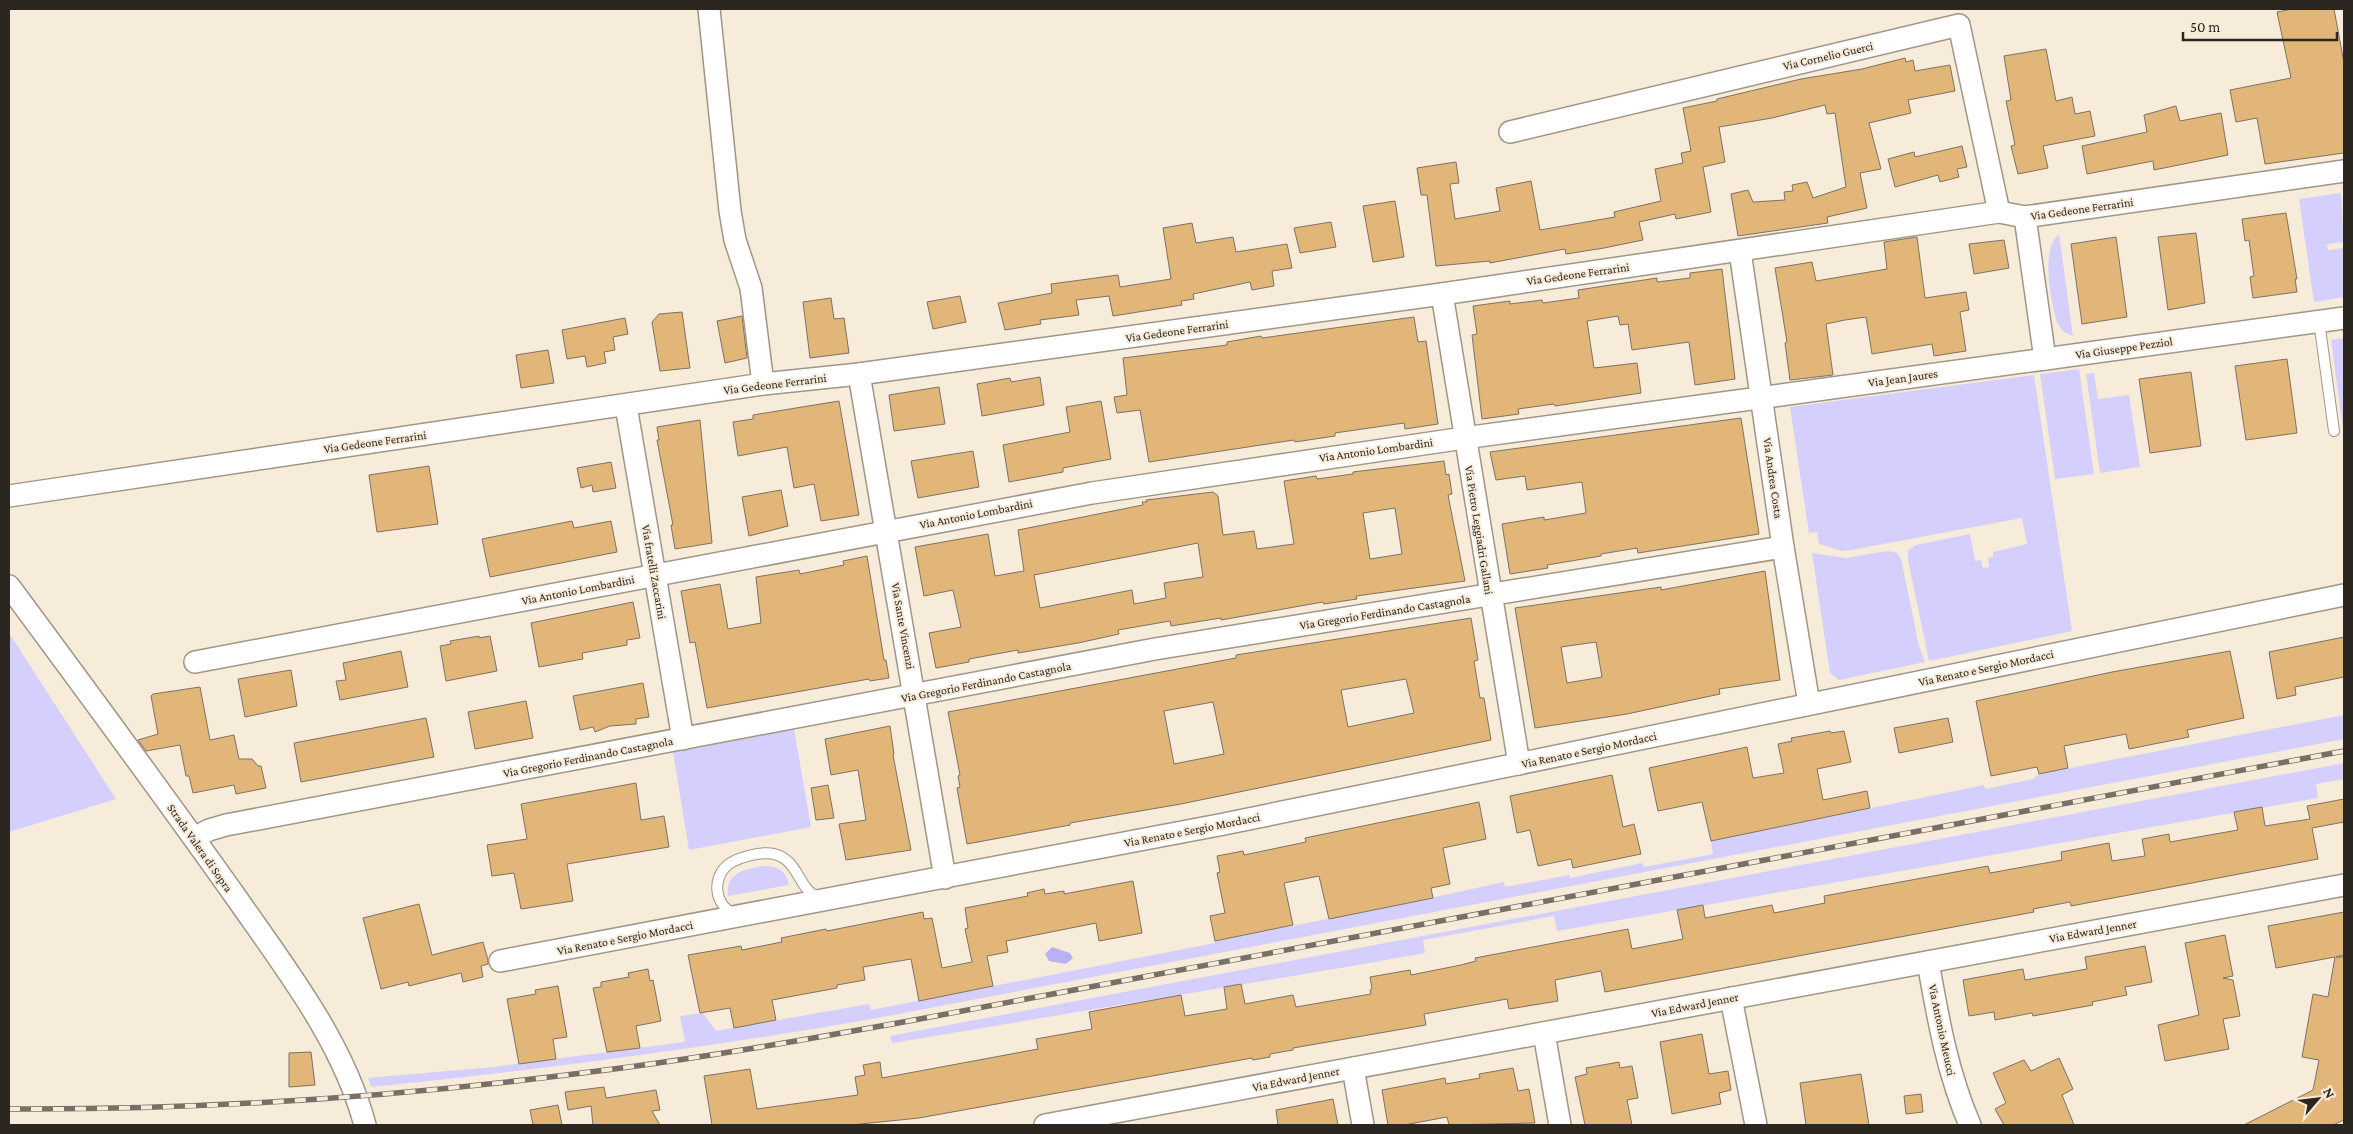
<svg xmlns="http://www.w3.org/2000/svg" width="2353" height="1134" font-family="'Crimson Pro',serif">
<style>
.green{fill:#d4cffc}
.water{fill:#b9b1f3}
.building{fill:#e1b678;stroke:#7d7262;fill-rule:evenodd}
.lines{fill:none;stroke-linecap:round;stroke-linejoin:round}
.service-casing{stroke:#a19686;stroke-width:12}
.minor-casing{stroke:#a19686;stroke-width:24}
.service{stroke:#fff;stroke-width:10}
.minor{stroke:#fff;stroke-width:21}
.rail-casing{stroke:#787066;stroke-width:5.5}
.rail{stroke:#f7ebda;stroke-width:4;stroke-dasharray:11;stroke-linecap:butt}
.labels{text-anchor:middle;stroke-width:4;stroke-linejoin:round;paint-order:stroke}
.street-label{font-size:12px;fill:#2b2620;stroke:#f7ebda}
</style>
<rect width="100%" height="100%" fill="#f7ebda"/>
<g class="green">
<path d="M2341,193L2344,242L2327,244L2328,250L2344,248V297L2314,302L2299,199Z"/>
<path d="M2059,234L2073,336L2064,332L2057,323C2051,302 2040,249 2059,234Z"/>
<path d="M2344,338V435L2331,340Z"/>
<path d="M2079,369L2094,474L2055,479L2040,374Z"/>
<path d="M2094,373L2098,399L2129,395L2140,467L2100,473L2086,374Z"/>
<path d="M2034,375L2072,631L1929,661L1908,560V550L1916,545L1970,534L1975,561L1981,560L1983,568L1989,567L1988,558L1993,557V552L2027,544L2022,518L1851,550L1842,551L1819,544L1817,532L1809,533L1790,407Z"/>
<path d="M1888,551L1897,553L1901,559L1919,646L1925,662L1839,680L1830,673L1812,553L1846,558Z"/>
<path d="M9,633L116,799L9,832Z"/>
<path d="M2344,715V739L872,1019C705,1048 539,1070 371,1087L368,1078L493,1067L685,1042L680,1016L703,1013L716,1031L869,1004L871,1010L1215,943V941L1380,909L1504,882L1505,887L1569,875L1570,878L1642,863L1644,867L1713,854L1711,841L1984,785L1985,789L2033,779L2039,774Z"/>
<path d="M794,729L811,827L689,850L673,752Z"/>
<path d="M2344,763V779L2316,784L2318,798L1557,931L1554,916L1423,940L1425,953L1352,966L892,1043L890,1036Z"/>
<path d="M764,866C778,866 786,871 789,885L728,896C725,872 746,869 764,866Z"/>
</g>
<path class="water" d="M1052,947L1070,953L1073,958L1066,964L1049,961L1045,954Z"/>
<g class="building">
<path d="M2292,9H2334L2344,63V153L2265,164L2257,118L2236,122L2230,90L2291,78L2277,12Z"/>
<path d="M2046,49L2056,101L2072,97L2075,114L2090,111L2095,136L2043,146L2048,168L2018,174L2011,146L2015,145L2006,101L2011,100L2004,56Z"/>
<path d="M1905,58L1906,62L1913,60L1915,71L1950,65L1955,91L1908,100L1911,113L1869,123L1881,169L1860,173L1867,208L1827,217L1828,223L1738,236L1731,194L1748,190L1753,202L1785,200L1784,192L1793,191L1792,185L1807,182L1813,198L1846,187L1835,113L1827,114L1825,105L1772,118L1719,127L1725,162L1703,167L1711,212L1676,219L1675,214L1639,222L1643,240L1604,248L1566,254L1565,249L1490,263V261L1436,266L1427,195H1421L1417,168L1456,162L1459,183L1450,184L1455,219L1500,211L1496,188L1531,181L1540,230L1615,217L1614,212L1661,201L1655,169L1683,163L1681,153L1691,151L1683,108L1717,101V99L1801,79L1862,69Z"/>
<path d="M2176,106L2180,121L2221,113L2228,155L2154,170L2153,161L2087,174L2082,146L2147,132L2144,115Z"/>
<path d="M1962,146L1967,167L1957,169L1959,177L1940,182L1938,175L1895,187L1888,159L1914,152L1915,157Z"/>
<path d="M1395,201L1404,257L1373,262L1363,206Z"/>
<path d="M2286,213L2297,279H2295L2297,292L2253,298L2250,277L2254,276L2249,240L2245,241L2242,219Z"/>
<path d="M1331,222L1336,247L1300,253L1294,228Z"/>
<path d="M1192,223L1196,243L1233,237L1236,252L1287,244L1292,268L1272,271L1274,286L1252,290L1250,282L1193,294L1194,299L1181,301L1182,305L1113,316L1109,296L1076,300L1079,315L1040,320L1041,324L1005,330L998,303L1052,293L1051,284L1118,275L1120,287L1171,279L1163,228Z"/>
<path d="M2196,233L2205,303L2168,310L2158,237Z"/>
<path d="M1917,237L1925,298L1966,292L1969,310L1960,312L1966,351L1934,356L1932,344L1872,354L1866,317L1845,320L1826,324L1833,375L1790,380L1785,343L1787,342L1775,268L1812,262L1816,281L1887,269L1884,242Z"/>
<path d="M2116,237L2127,317L2082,324L2071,244Z"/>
<path d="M2004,240L2009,268L1974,274L1969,244Z"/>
<path d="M1722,269L1735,379L1695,385L1689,342L1632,350L1628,324L1620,325L1618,316L1587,321L1594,368L1637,363L1641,393L1555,406L1554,404L1518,409L1519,414L1482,419L1472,335L1477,334L1473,306L1510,301V304L1542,300L1543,303L1579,298L1578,290L1657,278V282L1690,278V273Z"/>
<path d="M960,296L966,322L933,329L927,302Z"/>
<path d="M831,298L834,319L844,318L849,353L810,358L803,302Z"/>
<path d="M682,312L690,368L660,371L652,322L659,314Z"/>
<path d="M742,316L747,358L725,363L717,321Z"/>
<path d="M1414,317L1418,342L1426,341L1438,424L1405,429L1404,423L1335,433V436L1295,442L1294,440L1149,462L1140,410L1117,413L1114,397L1127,395L1123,358L1227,345V342L1261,336L1262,338Z"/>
<path d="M625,318L628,334L613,337L615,350L604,352L606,363L587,367L585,356L567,359L562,330Z"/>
<path d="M548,350L554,383L521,388L516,355Z"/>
<path d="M2287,359L2297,433L2246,440L2235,366Z"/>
<path d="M2191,372L2201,446L2150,453L2139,379Z"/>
<path d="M1040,377L1044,405L982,416L977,384L1010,378L1011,382Z"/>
<path d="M939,387L945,424L894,431L889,395Z"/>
<path d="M839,401L859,515L821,521L814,484L794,488L787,447L738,456L733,422L753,419V415Z"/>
<path d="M1101,401L1111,459L1063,468V472L1009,482L1003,445L1070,432L1066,407Z"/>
<path d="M1741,418L1759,534L1638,553L1637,548L1601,554V556L1547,565L1548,568L1510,574L1502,524L1544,517V520L1586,513L1582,482L1527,490L1525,476L1496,480L1490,452Z"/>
<path d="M700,420L712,543L675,549L671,525H673L657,440H659L657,427Z"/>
<path d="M973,451L979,487L918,498L911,461Z"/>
<path d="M1444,461L1446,475L1449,474L1452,494L1448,495L1465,581L1356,596L1357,599L1324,604L1323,602L1221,620V618L1171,626L1170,621L1118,630L1119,634L1078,643L1018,653V650L969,659V662L936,668L929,633L961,627L953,590L924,596L915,547L988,534L995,576L1024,571L1018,530L1143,505L1142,502H1147L1146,500L1213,492L1218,496L1223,535L1254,531L1257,549L1294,544L1284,481L1316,476L1317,479L1353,474V472ZM1395,508L1402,554L1370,559L1363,513ZM1198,543L1203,577L1164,583L1166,598L1134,604L1132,590L1040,608L1034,575Z"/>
<path d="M611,462L616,488L593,492L592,485L581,488L577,468Z"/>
<path d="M429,466L438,524L377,532L369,475Z"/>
<path d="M781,490L788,526L749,536L742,497Z"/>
<path d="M572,521L574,528L611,521L617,552L490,577L482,539Z"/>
<path d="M867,556L884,660H886L889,678L870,681L869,679L707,708L695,642L690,643L681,591L720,584L728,629L761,623L756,577L799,570L800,574L844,565L843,561Z"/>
<path d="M1765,571L1780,680L1719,689L1720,694L1627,714L1535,728L1515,608L1661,587V590ZM1596,642L1602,677L1567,683L1561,647Z"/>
<path d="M633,602L640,638L627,640V645L582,653L583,659L539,667L531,623Z"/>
<path d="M1471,618L1478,660L1474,661L1480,698H1484L1491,740L1181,804L1070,823V825L967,844L957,788L960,787L958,776L960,775L948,712L1236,658V655ZM1406,679L1414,713L1348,727L1341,690ZM1213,702L1224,754L1174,764L1164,711Z"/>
<path d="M479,636V638L490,636L497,671L446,681L440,646L451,644L450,641Z"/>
<path d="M2344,637V677L2295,687L2296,695L2277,699L2269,652Z"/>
<path d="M401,651L408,687L340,700L336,681L346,680L343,663Z"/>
<path d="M2230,651L2244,718L2187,730L2189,737L2129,749L2126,734L2064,746L2068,768L2039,774L2037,767L1991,776L1976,701L2112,672Z"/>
<path d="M291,670L297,706L245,717L238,679Z"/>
<path d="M643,683L649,717L636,719V724L610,726L595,732L593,727L580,730L573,696Z"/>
<path d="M200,687L210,740L234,735L239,759H252L258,766H261L266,788L236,794L234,785L193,793L189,776H186L180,745L146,751L138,740L158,734L151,696L153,694Z"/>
<path d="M526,701L533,738L475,749L468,712Z"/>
<path d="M426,718L434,757L301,782L294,743Z"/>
<path d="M1948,718L1953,742L1899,753L1894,728Z"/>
<path d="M890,726L894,754L893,755L911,850L846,860L839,824L866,820L858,770L831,775L825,739Z"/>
<path d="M1830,731L1831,733L1844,731L1851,762L1817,769L1823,800L1867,791L1870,808L1711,841L1702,802L1658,811L1649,768L1747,747L1753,778L1784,773L1778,744L1792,741L1791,738Z"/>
<path d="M1612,775L1623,827L1634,824L1641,854L1573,868L1571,859L1538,866L1530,830L1517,833L1510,796Z"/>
<path d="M636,783L641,820L664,816L669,847L567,864L573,901L521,909L514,873L492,876L487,845L527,839L521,804Z"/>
<path d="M828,785L834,818L816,820L811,788Z"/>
<path d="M2344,799V822L2312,828L2318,859L2071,906L2070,902L2033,909L2034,912L1605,992L1601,971L1555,980L1558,1001L1509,1009L1507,999L1424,1014L1426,1025L1293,1048V1050L1270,1054V1057L1253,1060L1252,1058L919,1118L851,1125H712L704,1076L750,1069L757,1109L858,1095L855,1077L865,1075L863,1065L880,1062L882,1078L1038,1049L1036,1039L1092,1029L1089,1012L1181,995L1185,1016L1227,1009L1224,987L1241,984L1245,1004L1293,995L1296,1007L1371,994L1370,990L1372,989L1370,977L1410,970L1411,975L1461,965L1476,961L1475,958L1628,929L1632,949L1683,939L1677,910L1703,905L1705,918L1772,905L1774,913L1825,903L1824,896L1988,866L1990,873L2062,860L2061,852L2109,843L2112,861L2145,856L2142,839L2169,834L2170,842L2238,830L2234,812L2262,807L2265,826L2310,819L2307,806Z"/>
<path d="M1479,802L1486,839L1443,848L1450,884L1431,888L1433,898L1329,919L1319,876L1284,883L1293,925L1215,941L1210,916L1225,913L1217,873L1220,872L1217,856L1243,851L1244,855L1306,842L1305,838Z"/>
<path d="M1133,881L1142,933L1099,941L1096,923L1006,941L1008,952L987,956L993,986L919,1001L911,959L863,967L865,980L837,985V988L772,1000L776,1020L734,1028L730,1008L700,1013L688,955L741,946L742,950L782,942L781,938L826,929L827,931L923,912L924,919L932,918L942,968L972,962L965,929L968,928L965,908L1028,896L1027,893L1044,889L1045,894L1064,891V894Z"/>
<path d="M419,904L432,955L483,942L488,960V964L481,966L483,977L463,982L461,973L409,986L408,982L381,989L363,918Z"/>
<path d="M2344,912V955L2336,957H2344V1120L2333,1125H2244L2313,1090L2319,1060L2302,1057L2313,994L2328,997L2335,957L2276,968L2268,926Z"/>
<path d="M2225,935L2233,976L2223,978L2233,980L2240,1016L2223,1019L2229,1049L2165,1061L2158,1025L2199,1015L2185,943Z"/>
<path d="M2145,946L2152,982L2125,987L2127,995L2092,1002L2093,1005L2033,1016L2032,1013L1995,1020L1994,1012L1969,1016L1963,980L2023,969L2025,980L2087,969L2085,957Z"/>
<path d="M648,969L650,981L653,980L661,1021L636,1026L640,1048L607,1052L593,988L601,987V982L629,977L628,973Z"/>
<path d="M558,986L567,1037L553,1039L556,1059L519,1064L507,999L536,994L535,990Z"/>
<path d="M1702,1034L1709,1074L1728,1071L1731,1090L1719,1093L1721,1104L1672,1114L1660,1042Z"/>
<path d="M311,1052L315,1085L289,1087V1053Z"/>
<path d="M2059,1058L2073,1089L2062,1095L2074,1125H2004L1995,1109L2006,1103L1993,1073L2024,1060L2031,1071Z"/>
<path d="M1619,1062L1620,1068L1632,1066L1638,1098L1627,1100L1632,1125H1585L1575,1077L1587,1074L1586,1068Z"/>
<path d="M1513,1068L1518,1091L1529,1089L1535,1123L1449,1125L1447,1117L1404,1125H1388L1382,1090L1445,1078L1446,1084L1480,1078L1479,1074Z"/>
<path d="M1861,1074L1869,1125H1806L1800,1083Z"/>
<path d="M604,1087L606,1098L656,1090L660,1110L652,1111L660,1125H593L591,1106L568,1110L565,1092Z"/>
<path d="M1921,1094L1923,1112L1906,1114L1904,1096Z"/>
<path d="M1333,1099L1338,1125H1278L1276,1110Z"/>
<path d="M558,1105L562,1125H533L530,1110Z"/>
</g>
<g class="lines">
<defs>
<g id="service">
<path d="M2319,321L2334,431"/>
<path d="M736,914C714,907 711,877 729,864C739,857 762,851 774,854C800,860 797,890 820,898"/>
</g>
<g id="minor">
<path d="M709,9L730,211L735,240L751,288L763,384"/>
<path d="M1510,132L1959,25L1999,212"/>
<path d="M2025,217L2045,359L2344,318"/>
<path d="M1740,251L1783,547L1809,704"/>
<path d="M1442,294L1519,764"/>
<path d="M859,374L945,878"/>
<path d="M626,406L683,739"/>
<path d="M9,496L763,384L859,374L1442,294L1999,212L2025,217L2344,171"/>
<path d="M9,586C86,690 163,794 238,900C286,969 343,1042 365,1125"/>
<path d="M195,662L1092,493L1464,438L2045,359"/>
<path d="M194,838L209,830L226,825L1155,649L1783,547"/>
<path d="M500,961L1219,825L2344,595"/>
<path d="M1928,962C1938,1018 1947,1072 1970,1125"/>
<path d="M1731,998L1756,1125"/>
<path d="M1544,1033L1560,1125"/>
<path d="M1353,1068L1363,1125"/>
<path d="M1045,1125L2344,885"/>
</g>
</defs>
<use href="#service" class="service-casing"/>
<use href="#minor" class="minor-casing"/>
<use href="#service" class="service"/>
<use href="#minor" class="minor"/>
<defs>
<path id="rail" d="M9,1109C203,1110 397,1097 590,1072C697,1059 803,1040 909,1021L2344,751"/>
</defs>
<use href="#rail" class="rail-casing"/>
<use href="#rail" class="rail"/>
</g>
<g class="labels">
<g class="street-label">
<text transform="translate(1828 56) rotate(-13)" y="4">Via Cornelio Guerci</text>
<text transform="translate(2082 209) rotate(-8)" y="4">Via Gedeone Ferrarini</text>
<text transform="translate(1578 274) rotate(-8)" y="4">Via Gedeone Ferrarini</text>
<text transform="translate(1177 331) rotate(-8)" y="4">Via Gedeone Ferrarini</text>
<text transform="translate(2124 348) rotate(-8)" y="4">Via Giuseppe Pezziol</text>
<text transform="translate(1903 378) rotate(-8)" y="4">Via Jean Jaures</text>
<text transform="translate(775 384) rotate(-7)" y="4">Via Gedeone Ferrarini</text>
<text transform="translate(375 442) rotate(-8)" y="4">Via Gedeone Ferrarini</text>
<text transform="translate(1376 450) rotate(-8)" y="4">Via Antonio Lombardini</text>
<text transform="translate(1773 478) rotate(82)" y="4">Via Andrea Costa</text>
<text transform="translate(976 514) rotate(-11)" y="4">Via Antonio Lombardini</text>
<text transform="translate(1479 530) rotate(81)" y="4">Via Pietro Leggiadri Gallani</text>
<text transform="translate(654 572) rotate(80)" y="4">Via fratelli Zaccarini</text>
<text transform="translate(578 590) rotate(-11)" y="4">Via Antonio Lombardini</text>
<text transform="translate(1385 612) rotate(-9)" y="4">Via Gregorio Ferdinando Castagnola</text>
<text transform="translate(903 626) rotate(80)" y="4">Via Sante Vincenzi</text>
<text transform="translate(1986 668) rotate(-12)" y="4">Via Renato e Sergio Mordacci</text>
<text transform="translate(986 682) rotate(-11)" y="4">Via Gregorio Ferdinando Castagnola</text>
<text transform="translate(1589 750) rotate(-12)" y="4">Via Renato e Sergio Mordacci</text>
<text transform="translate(588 757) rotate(-11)" y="4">Via Gregorio Ferdinando Castagnola</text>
<text transform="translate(1192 830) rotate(-11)" y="4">Via Renato e Sergio Mordacci</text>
<text transform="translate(200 848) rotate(55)" y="4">Strada Valera di Sopra</text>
<text transform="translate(2093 931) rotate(-10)" y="4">Via Edward Jenner</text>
<text transform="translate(625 938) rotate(-11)" y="4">Via Renato e Sergio Mordacci</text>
<text transform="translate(1695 1005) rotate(-11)" y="4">Via Edward Jenner</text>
<text transform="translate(1942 1030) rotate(78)" y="4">Via Antonio Meucci</text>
<text transform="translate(1296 1079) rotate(-11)" y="4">Via Edward Jenner</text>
</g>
</g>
<rect width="2353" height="1134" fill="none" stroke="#2b2620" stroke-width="20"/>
<g transform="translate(2318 1099) rotate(62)" stroke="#f7ebda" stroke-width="4" paint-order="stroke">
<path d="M0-4L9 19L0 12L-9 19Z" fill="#2b2620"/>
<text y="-8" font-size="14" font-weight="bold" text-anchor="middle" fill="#2b2620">N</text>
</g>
<path d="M2183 32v8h154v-8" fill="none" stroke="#2b2620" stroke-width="2.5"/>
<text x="2190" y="32" font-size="15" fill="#2b2620" stroke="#f7ebda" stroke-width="4" paint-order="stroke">50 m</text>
</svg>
